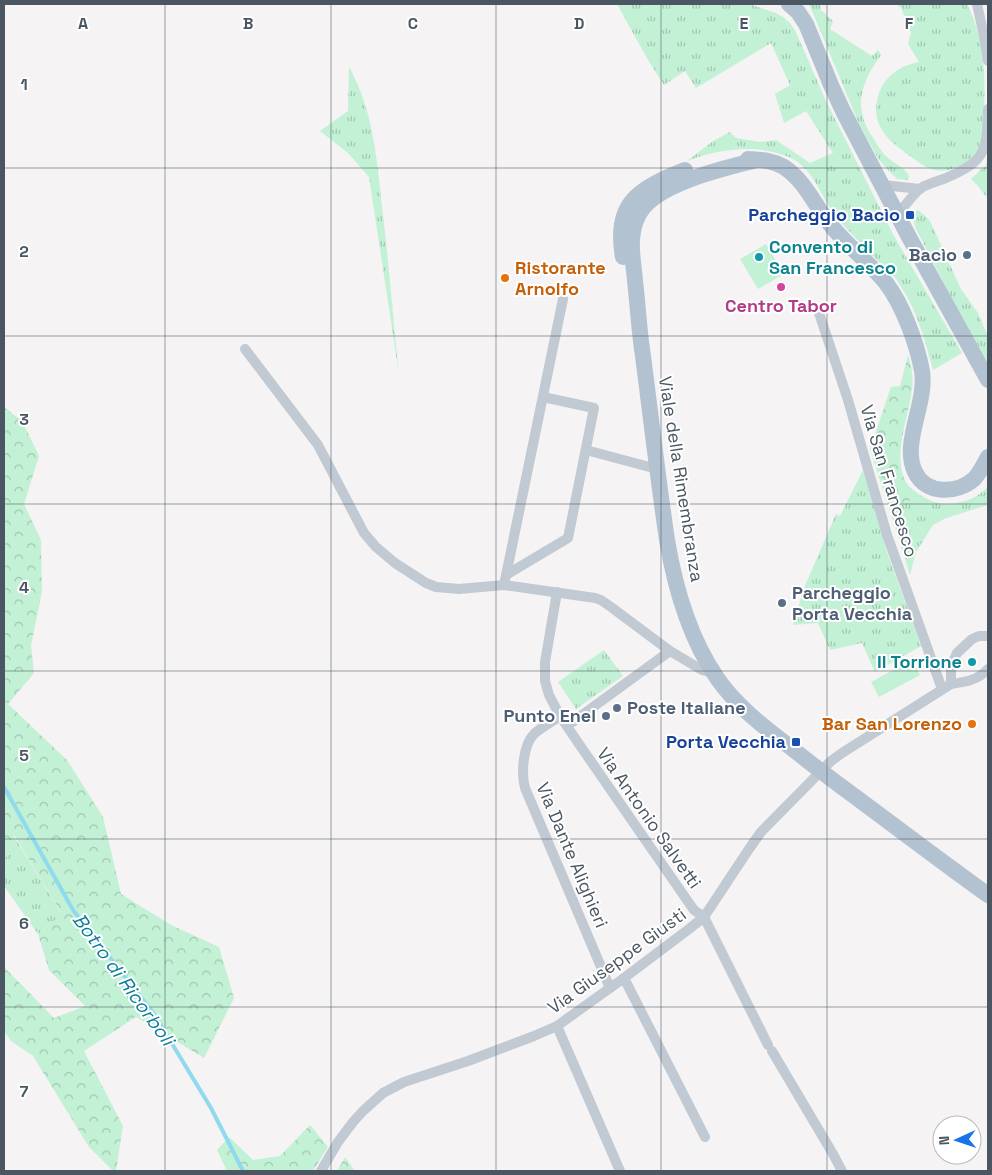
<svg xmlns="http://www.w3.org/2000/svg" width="992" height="1175" font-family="'Space Grotesk',sans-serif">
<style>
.grass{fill:url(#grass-tufts)}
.forest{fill:url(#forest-crowns)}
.garden{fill:#c3f1d5}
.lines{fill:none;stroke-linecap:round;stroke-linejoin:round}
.stream{stroke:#90daee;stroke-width:4}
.street{stroke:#c1cad2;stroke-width:10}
.primary{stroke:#b3c2d1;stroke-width:16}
.grid{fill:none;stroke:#4a5661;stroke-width:1;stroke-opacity:0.55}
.transit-dot{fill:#1a4fb4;stroke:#fff;stroke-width:2}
.service-dot{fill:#5c6f8a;stroke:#fff;stroke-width:2}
.culture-dot{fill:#0f9aa8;stroke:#fff;stroke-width:2}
.food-dot{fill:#e8710a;stroke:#fff;stroke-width:2}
.hotel-dot{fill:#d1479c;stroke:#fff;stroke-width:2}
.labels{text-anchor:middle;stroke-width:4;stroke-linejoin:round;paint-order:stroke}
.transit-label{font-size:18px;font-weight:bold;fill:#164399;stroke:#fff;text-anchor:end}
.culture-label{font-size:18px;font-weight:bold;fill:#0d838f;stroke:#fff;text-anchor:start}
.service-label{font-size:18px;font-weight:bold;fill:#4e5e75;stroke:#fff;text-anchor:end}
.food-label{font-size:18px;font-weight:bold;fill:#c56008;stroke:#fff;text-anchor:start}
.hotel-label{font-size:18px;font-weight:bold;fill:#b23c85;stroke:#fff}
.street-label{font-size:18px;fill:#4a5661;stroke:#fff}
.water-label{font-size:19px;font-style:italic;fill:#0c7c9b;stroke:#fff}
.grid-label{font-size:16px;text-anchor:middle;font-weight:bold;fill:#4a5661;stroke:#fff;stroke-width:4;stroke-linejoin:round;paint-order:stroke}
</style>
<defs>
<pattern id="grass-tufts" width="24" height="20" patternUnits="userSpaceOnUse" patternTransform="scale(1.25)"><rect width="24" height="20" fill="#c3f1d5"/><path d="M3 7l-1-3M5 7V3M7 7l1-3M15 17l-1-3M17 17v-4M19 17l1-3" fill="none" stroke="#a0c6b0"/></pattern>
<pattern id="forest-crowns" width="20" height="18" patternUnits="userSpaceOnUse" patternTransform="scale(1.25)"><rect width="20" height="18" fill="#c3f1d5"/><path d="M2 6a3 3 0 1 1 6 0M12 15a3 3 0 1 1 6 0" fill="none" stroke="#a0c6b0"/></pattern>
</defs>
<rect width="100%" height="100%" fill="#f5f3f3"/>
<g class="grass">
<path d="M617,4H749L776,13L783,17L789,22L795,30L826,101L894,236L962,353L933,370C925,341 917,310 900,285C896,277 888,271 882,265C866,248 847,231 833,212C820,194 813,169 791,158C759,143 719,149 687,161L713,141L730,132L736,138L760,142L776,140L810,163L833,153L806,111L784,123L775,94L790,85L771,43L696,88L685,71L664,85L648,60Z"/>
<path d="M807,4H820L821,10L833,21L830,29L872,56L878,50L881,55C861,84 852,105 873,138C877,144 881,152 887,157C893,163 908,169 909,177L908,180L897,179L891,173L879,160L859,124L810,6Z"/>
<path d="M897,4H967C972,14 976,25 979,36C985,61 985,86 984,112C984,124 984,138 979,149C973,160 959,168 948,170C932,173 922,165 910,156C889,141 870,126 878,97C883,77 899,66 919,62L908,44L911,32L901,8Z"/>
<path d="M349,67C373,110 377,159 382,207C389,263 393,319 399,374L369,177L348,153L320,131L348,111Z"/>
<path d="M988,159V199L977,185L971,179L986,165Z"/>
<path d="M918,210L923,214L930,221L961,289L978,313L986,332H988V363L952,299L915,227L913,217L915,212Z"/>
<path d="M863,470L887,552L921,646L875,672L862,643L830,650L818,623L793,625L804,588L836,514L840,516Z"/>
<path d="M988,486V505L946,518L933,525L916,552L910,575L890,511L920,495C926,498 932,502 938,503C956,506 977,500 988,486Z"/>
<path d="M604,650L623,676L576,709L558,682Z"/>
<path d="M13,835L62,914L38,934L4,886V864Z"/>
</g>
<g class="forest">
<path d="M908,355C911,366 914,377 912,389C909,417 890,460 908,485C911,489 916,492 920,495L890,511L870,449L891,387L900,386Z"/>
<path d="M4,407L22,421L39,456L24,504L41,540L42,592L31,645L34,673L8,704L67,760L103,817L121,894L171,925L219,947L234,998L204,1058L136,1017L84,1051L123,1126L116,1171H113L89,1147L33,1056L11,1041L4,1031V967L54,1018L85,1006L49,970L38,934L62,914L14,835L4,863Z"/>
<path d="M310,1125L328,1147L313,1171H227L217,1150L229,1137L253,1160L280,1156Z"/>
<path d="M345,1157L355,1171H337Z"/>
</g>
<g class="garden">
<path d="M766,244L784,274L758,289L740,259Z"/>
<path d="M912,660L920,675L879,697L871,682Z"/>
</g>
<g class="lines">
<path class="stream" d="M4,787L73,910L154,1014L211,1108L243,1171"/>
<g class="street">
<path d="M977,4L984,36L988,61"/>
<path d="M883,185L920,189"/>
<path d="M898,214C904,207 914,193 921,188C928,184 938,181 946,178C986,161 987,151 988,109"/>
<path d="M818,310L848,400L887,535L942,689"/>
<path d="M245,349L318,445L364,533L376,547L395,563L426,583L436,587L459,589L504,585L595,598L601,600L611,607L670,651L702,670L713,673"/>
<path d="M586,450L657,469"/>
<path d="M506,575L568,538L594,408L543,397"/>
<path d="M504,585L563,299"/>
<path d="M557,592L545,662V681L549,695L560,716L579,744L689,903L694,910L704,917L768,1045"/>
<path d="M951,684V666L957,653L972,639L979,636H988"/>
<path d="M560,716C552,722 542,727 534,734C523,745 521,773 525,788L610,988"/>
<path d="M567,726L670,651"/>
<path d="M624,978L705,1137"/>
<path d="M557,1026L620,1171"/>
<path d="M772,1051L833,1154L842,1171"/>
<path d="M321,1171L338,1142L353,1122L363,1111L383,1093L404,1082L468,1061L534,1036L557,1026L624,978L689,929L704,917L749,849L761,832L831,761L842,753L951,684C966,682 978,680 988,669"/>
</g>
<g class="primary">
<path d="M789,4L798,12L806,24L831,85L843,111L909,237L988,380"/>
<path d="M748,159C761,160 772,160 784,167C805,181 814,204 829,223C846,245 869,262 886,283C903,305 917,344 922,371C927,404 901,443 915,472C926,495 957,494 974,479C980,473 984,464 988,457"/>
<path d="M757,160C725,168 664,182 643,208C636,217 633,228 632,239C631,253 634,267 635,281C638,306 639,331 643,356C651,418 658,479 667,540C675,588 689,637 717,678C735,704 760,724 785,743C804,758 823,773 842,787C891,823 939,860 988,895"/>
<path d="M623,257C613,202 640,188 685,170"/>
</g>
</g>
<path class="grid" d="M165,4V1171M331,4V1171M496,4V1171M661,4V1171M827,4V1171M4,168H988M4,336H988M4,504H988M4,671H988M4,839H988M4,1007H988"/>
<g class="transit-dot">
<rect x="905" y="210" width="10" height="10" rx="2.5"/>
<rect x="791" y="737" width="10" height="10" rx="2.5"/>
</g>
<g class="service-dot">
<circle cx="967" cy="255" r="5"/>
<circle cx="782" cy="603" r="5"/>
<circle cx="617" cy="708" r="5"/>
<circle cx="606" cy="716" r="5"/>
</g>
<g class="culture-dot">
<circle cx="759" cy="257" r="5"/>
<circle cx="972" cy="662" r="5"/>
</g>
<g class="food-dot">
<circle cx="505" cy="278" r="5"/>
<circle cx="972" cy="724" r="5"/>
</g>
<circle class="hotel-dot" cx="781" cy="287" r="5"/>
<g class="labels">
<g class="transit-label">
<text x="900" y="221">Parcheggio Bacìo</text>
<text x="786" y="748">Porta Vecchia</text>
</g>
<g class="culture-label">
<text x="769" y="253">Convento di<tspan x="769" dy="21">San Francesco</tspan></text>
<text x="962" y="668" text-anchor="end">Il Torrione</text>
</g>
<g class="service-label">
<text x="957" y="261">Bacìo</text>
<text x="792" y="599" text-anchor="start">Parcheggio<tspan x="792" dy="21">Porta Vecchia</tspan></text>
<text x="627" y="714" text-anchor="start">Poste Italiane</text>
<text x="596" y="722">Punto Enel</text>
</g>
<g class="food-label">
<text x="515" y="274">Ristorante<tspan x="515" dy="21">Arnolfo</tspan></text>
<text x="962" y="730" text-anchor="end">Bar San Lorenzo</text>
</g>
<g class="hotel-label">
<text x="781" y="312">Centro Tabor</text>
</g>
<g class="street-label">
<text transform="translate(681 479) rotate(81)" y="6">Viale della Rimembranza</text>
<text transform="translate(889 481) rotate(73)" y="6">Via San Francesco</text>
<text transform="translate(649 818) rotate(55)" y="6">Via Antonio Salvetti</text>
<text transform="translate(572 855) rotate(67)" y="6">Via Dante Alighieri</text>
<text transform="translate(617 961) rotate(-36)" y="6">Via Giuseppe Giusti</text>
</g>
<g class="water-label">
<text transform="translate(124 979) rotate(54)" y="7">Botro di Ricorboli</text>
</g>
</g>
<g class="grid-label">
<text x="83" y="29">A</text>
<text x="248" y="29">B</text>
<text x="413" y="29">C</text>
<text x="579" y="29">D</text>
<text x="744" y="29">E</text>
<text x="909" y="29">F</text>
<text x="24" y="90">1</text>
<text x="24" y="257">2</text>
<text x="24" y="425">3</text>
<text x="24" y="593">4</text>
<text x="24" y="761">5</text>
<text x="24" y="929">6</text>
<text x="24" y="1097">7</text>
</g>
<rect width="992" height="1175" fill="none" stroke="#4a5661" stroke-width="10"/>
<g transform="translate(957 1140) rotate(267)"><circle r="24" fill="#ffffff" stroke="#b7bbc0"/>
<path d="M0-4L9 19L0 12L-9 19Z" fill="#1a73e8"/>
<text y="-8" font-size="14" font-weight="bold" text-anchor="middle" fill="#4a5661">N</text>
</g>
</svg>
